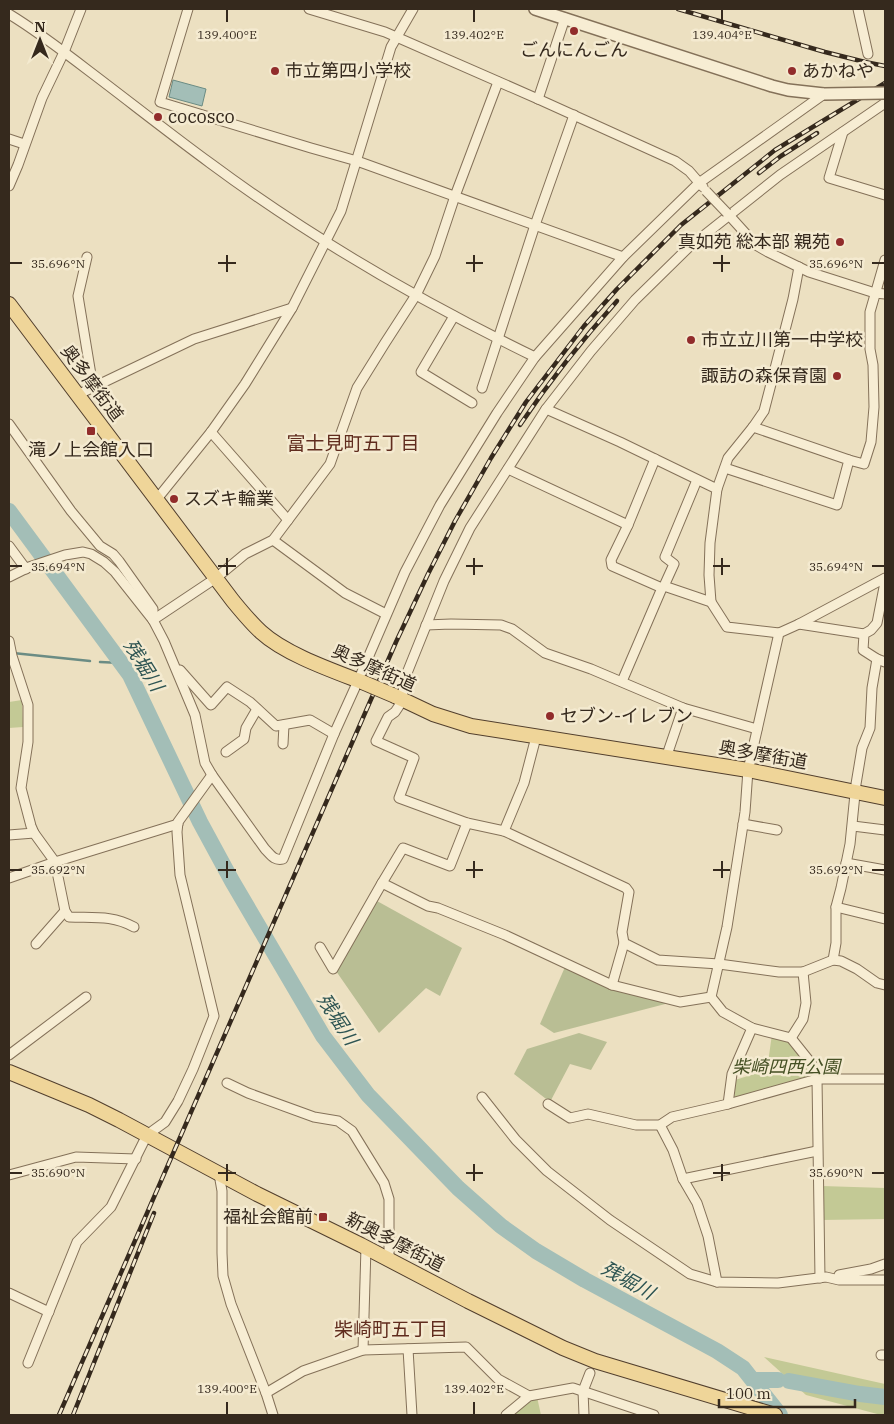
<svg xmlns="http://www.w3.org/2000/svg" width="894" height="1424" font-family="'IBM Plex Serif','Noto Sans JP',serif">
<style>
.green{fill:#c3c995}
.cemetery{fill:#b9be94}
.water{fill:#a3beb7;stroke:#6b8c84}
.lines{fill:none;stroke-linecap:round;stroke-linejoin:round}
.stream{stroke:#6b8c84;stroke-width:2.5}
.river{stroke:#a3beb7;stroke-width:16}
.minor-casing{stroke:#847159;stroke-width:11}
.tertiary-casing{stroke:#847159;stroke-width:14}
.primary-casing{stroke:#523f2d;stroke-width:16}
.minor{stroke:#f7edd3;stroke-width:9}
.tertiary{stroke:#f7edd3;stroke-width:11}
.primary{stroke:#efd599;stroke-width:14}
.rail-casing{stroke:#35291d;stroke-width:4.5}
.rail{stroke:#f4ead0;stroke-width:2.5;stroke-dasharray:8;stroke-linecap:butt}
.minor-bridge-casing{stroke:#847159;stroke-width:11;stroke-linecap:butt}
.tertiary-bridge-casing{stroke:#847159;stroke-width:14;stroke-linecap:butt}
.primary-bridge-casing{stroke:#523f2d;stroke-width:16;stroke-linecap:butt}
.minor-bridge{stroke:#f7edd3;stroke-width:9}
.tertiary-bridge{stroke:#f7edd3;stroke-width:11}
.primary-bridge{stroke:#efd599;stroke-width:14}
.ticks{fill:none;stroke:#35291d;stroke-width:2}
.poi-dot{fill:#912c2b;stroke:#f4ead0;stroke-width:2}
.labels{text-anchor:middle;stroke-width:5;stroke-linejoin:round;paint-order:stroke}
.poi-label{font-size:18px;fill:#35291d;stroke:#f4ead0;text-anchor:start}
.street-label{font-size:18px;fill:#35291d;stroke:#f4ead0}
.park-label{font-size:18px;font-style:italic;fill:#455024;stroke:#f4ead0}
.neighbourhood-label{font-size:19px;fill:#602c1e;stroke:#f4ead0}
.water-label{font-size:19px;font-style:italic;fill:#2d5452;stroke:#f4ead0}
.ticks-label{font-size:12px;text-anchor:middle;fill:#35291d;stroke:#f4ead0;stroke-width:5;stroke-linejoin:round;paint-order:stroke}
</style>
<rect width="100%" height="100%" fill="#ece0c1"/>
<g class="green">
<path d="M22,700L23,727L9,728V702Z"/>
<path d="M772,1034L788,1038L813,1069V1079L734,1101L735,1080L767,1070Z"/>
<path d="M822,1186L885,1188V1219L822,1220Z"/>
<path d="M764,1357L885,1384V1415H881L806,1395Z"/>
<path d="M537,1397L541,1415H511L530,1399Z"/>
</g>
<g class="cemetery">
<path d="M377,901L462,948L440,996L426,988L379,1033L336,971Z"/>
<path d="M565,967L669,1003L554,1033L540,1024Z"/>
<path d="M579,1033L607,1042L591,1070L570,1064L550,1102L514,1074L527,1049Z"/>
</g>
<path class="water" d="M173,80L206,89L202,106L169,97Z"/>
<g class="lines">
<g class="stream">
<path d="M13,653L90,661"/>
<path d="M100,662L121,663"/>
</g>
<g class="river">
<path d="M9,511L130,675L200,822L232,881L323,1036L368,1095L458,1188L501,1226L536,1251L585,1280L717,1351L743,1368L780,1415"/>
<path d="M753,1380H778"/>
<path d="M789,1381L860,1394L885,1397"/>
</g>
<defs>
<g id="minor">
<path d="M188,9L160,102L311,148L357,161L623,257"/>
<path d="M309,9L385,32L538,99L675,161L689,171L703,187"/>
<path d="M858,9L868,54"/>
<path d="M9,14C37,31 63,51 89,71C130,102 169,133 210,163C311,238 422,302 535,357"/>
<path d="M538,99L565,18"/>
<path d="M885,103L780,175L688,248L635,300L591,351L546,409L470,528L444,581L405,678L403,692L400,698L399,706L395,712L388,717L376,741L414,758L399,798L467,823L504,831L626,888L629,892L622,932L624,943L658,960L719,964L779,972H803L833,960L841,961L857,969L877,983L885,985"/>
<path d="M843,132L829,178L885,195"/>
<path d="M9,139L24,144"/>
<path d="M9,186L18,165L42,98L64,52L81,9"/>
<path d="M727,213L756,245L768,252L809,272L875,293L885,294"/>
<path d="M87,257L78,296L93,387"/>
<path d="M454,316L421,372L472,403"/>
<path d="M482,388L535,225L574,115"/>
<path d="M77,395L194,339L292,308"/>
<path d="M546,409L620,442L717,489L710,543L709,575L711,602"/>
<path d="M9,424L71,511L100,546L113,554L119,561L153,609V620"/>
<path d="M211,432L288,520"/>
<path d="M655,459L628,525L611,560L612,566L662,588L664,586L711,602L727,627L779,633"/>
<path d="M849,460L864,464L871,442L874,407L873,365L870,349V312L885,260"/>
<path d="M725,468L837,505L849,460L753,427"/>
<path d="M508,469L628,525"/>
<path d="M717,489L728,458L753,427L764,411L793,299L799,267"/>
<path d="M157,499L211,432L245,384L292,308L341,211L391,47L413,9"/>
<path d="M273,540L345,593L386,614"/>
<path d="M9,546L26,569"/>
<path d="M9,577L29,567L65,555L83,552L91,554L104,562L115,572L153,620L164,641L195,715L205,763L212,775"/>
<path d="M885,582L877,623L871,630L864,634L863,650L877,659L885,662"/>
<path d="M664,586L674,564L665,557L697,480"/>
<path d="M153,620L216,578L245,554L273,540L330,464L357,388L385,343L416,295L435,256L455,196L498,82"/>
<path d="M799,624L864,634"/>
<path d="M426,625L451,624L501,625L512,629L545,653L591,669L683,708L757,729"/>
<path d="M9,641L12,656L28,705V742L21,788L31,826L34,833L9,835"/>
<path d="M180,670L211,705L227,687L250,702L276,726L310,720L334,734"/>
<path d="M621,681L623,679L662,588"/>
<path d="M283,744L284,725"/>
<path d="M226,752L244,739L246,728L257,709"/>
<path d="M666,758L683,708"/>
<path d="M743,824L777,830"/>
<path d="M853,826L885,830"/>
<path d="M504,831L524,783L536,737"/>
<path d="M34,833L55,862L65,911L69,917C94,918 112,915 134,927"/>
<path d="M846,863L885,870"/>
<path d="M9,878L55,862L178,824"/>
<path d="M382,883L428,906L438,908L505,935L612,985L680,1002L711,997"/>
<path d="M836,907L885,919"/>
<path d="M36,944L65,911"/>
<path d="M320,947L333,969L382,883L403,848L450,866L467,823"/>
<path d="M833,960L836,943V907L841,888L850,844L856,784L862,748L870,728L872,688L877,659"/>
<path d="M612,985L624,943"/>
<path d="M711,997L727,927L745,812L748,770L779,633L799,624L885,578"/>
<path d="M711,997L723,1012L752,1028L791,1038L815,1068L817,1079H885"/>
<path d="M791,1038L803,1019L806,1003L803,972"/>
<path d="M9,1055L86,997"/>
<path d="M227,1083L248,1093L314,1117L338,1121L352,1131L384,1183L389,1199V1259"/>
<path d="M482,1097L516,1140L547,1171L610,1220L690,1274L717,1282L778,1283L826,1277L839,1280H885"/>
<path d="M548,1104L570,1118L588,1114L636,1125H660L672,1117L728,1104L732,1074L752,1028"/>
<path d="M728,1104L817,1079L820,1278"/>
<path d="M660,1125L673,1150L683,1179L697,1203L708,1236L717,1282"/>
<path d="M219,1174L222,1191V1253L223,1276L231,1304L266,1393L273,1415"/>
<path d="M9,1175L76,1157L136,1159"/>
<path d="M683,1179L817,1151"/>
<path d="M839,1275L871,1269L885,1264"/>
<path d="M9,1293L49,1312"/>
<path d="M408,1349L412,1415"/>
<path d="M363,1350L366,1247"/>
<path d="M881,1355H885"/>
<path d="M28,1363L77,1242L111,1207L147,1135L165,1122L178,1101L193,1069L214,1016L180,875L177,832L178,822L212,775L265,849C271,855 274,861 283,859L334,734L358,681L405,572L440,505L497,413L535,357L623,257L699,183L824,94"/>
<path d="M266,1393L303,1371L363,1350L466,1347L498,1379L529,1396"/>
<path d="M506,1415L529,1396L573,1388L654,1415"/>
<path d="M584,1415L583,1391L590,1373"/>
</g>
<path id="tertiary" d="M535,9L772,86L788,90L824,94"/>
<g id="primary">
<path d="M9,304L233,601C242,612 251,623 261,632C285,654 331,670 362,682"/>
<path d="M395,696L433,714L471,726L748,770L885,798"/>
<path d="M9,1072L89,1105L119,1120L257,1194L361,1245L468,1301L563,1348L595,1361L775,1415"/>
</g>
</defs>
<use href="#minor" class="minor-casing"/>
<use href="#tertiary" class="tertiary-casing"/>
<use href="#primary" class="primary-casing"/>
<use href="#minor" class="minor"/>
<use href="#tertiary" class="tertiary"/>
<use href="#primary" class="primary"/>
<defs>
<g id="rail">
<path d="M678,9L825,52L865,62L885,66"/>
<path d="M759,173L781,156L817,133"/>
<path d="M520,425C549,382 582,340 617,301"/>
<path d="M59,1415L396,642L428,574L455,521L491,458L526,402L584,326L617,289L681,225L775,150L885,83"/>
<path d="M73,1415L154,1213"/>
</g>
</defs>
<use href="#rail" class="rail-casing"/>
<use href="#rail" class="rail"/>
<defs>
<path id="minor-bridge" d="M706,191L727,213"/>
<path id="tertiary-bridge" d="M824,94L885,93"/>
<path id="primary-bridge" d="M362,682L395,696"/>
</defs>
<use href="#minor-bridge" class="minor-bridge-casing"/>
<use href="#tertiary-bridge" class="tertiary-bridge-casing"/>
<use href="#primary-bridge" class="primary-bridge-casing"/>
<use href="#minor-bridge" class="minor-bridge"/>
<use href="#tertiary-bridge" class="tertiary-bridge"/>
<use href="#primary-bridge" class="primary-bridge"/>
</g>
<path class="ticks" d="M227,10V22M474,10V22M722,10V22M227,255V272M474,255V272M722,255V272M10,263H22M218,263H236M466,263H483M713,263H730M872,263H884M227,558V575M474,558V575M722,558V575M10,566H22M218,566H236M466,566H483M713,566H730M872,566H884M227,861V878M474,861V878M722,861V878M10,870H22M218,870H236M466,870H483M713,870H730M872,870H884M227,1164V1181M474,1164V1181M722,1164V1181M10,1173H22M218,1173H236M466,1173H483M713,1173H730M872,1173H884M227,1402V1414M474,1402V1414"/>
<g class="poi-dot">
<circle cx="574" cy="31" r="5"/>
<circle cx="275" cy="71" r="5"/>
<circle cx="792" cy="71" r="5"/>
<circle cx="158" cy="117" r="5"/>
<circle cx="840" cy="242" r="5"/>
<circle cx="691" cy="340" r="5"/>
<circle cx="837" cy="376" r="5"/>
<rect x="86" y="426" width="10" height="10" rx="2.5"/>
<circle cx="174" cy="499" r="5"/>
<circle cx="550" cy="716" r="5"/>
<rect x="318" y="1212" width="10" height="10" rx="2.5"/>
</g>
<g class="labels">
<g class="poi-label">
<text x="574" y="56" text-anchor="middle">ごんにんごん</text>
<text x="285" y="77">市立第四小学校</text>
<text x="802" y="77">あかねや</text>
<text x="168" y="123">cocosco</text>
<text x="830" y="248" text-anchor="end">真如苑 総本部 親苑</text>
<text x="701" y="346">市立立川第一中学校</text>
<text x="827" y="382" text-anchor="end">諏訪の森保育園</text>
<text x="91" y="456" text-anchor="middle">滝ノ上会館入口</text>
<text x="184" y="505">スズキ輪業</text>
<text x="560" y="722">セブン-イレブン</text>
<text x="313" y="1223" text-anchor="end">福祉会館前</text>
</g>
<g class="street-label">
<text transform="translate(92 383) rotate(53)" y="6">奥多摩街道</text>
<text transform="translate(374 668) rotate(24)" y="6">奥多摩街道</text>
<text transform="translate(763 755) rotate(10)" y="6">奥多摩街道</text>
<text transform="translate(395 1242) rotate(27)" y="6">新奥多摩街道</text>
</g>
<g class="park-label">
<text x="786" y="1073">柴崎四西公園</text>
</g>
<g class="neighbourhood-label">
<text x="353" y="450">富士見町五丁目</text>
<text x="391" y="1336">柴崎町五丁目</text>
</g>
<g class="water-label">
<text transform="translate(144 665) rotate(58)" y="7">残堀川</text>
<text transform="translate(338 1019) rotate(57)" y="7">残堀川</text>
<text transform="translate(628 1280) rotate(29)" y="7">残堀川</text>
</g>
</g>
<g class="ticks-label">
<text x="227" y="39">139.400°E</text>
<text x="474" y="39">139.402°E</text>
<text x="722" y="39">139.404°E</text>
<text x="58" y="268">35.696°N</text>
<text x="836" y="268">35.696°N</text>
<text x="58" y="571">35.694°N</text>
<text x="836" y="571">35.694°N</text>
<text x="58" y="874">35.692°N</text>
<text x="836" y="874">35.692°N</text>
<text x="58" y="1177">35.690°N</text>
<text x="836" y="1177">35.690°N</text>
<text x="227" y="1393">139.400°E</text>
<text x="474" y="1393">139.402°E</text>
</g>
<rect width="894" height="1424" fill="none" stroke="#35291d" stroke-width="20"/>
<g transform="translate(40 40)" stroke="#f4ead0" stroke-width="4" paint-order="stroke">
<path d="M0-4L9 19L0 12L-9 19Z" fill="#35291d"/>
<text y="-8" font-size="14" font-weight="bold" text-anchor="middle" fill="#35291d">N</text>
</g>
<path d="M719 1399v8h136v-8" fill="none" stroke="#35291d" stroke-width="2.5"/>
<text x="726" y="1399" font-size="15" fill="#35291d" stroke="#f4ead0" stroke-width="4" paint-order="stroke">100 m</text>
</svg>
